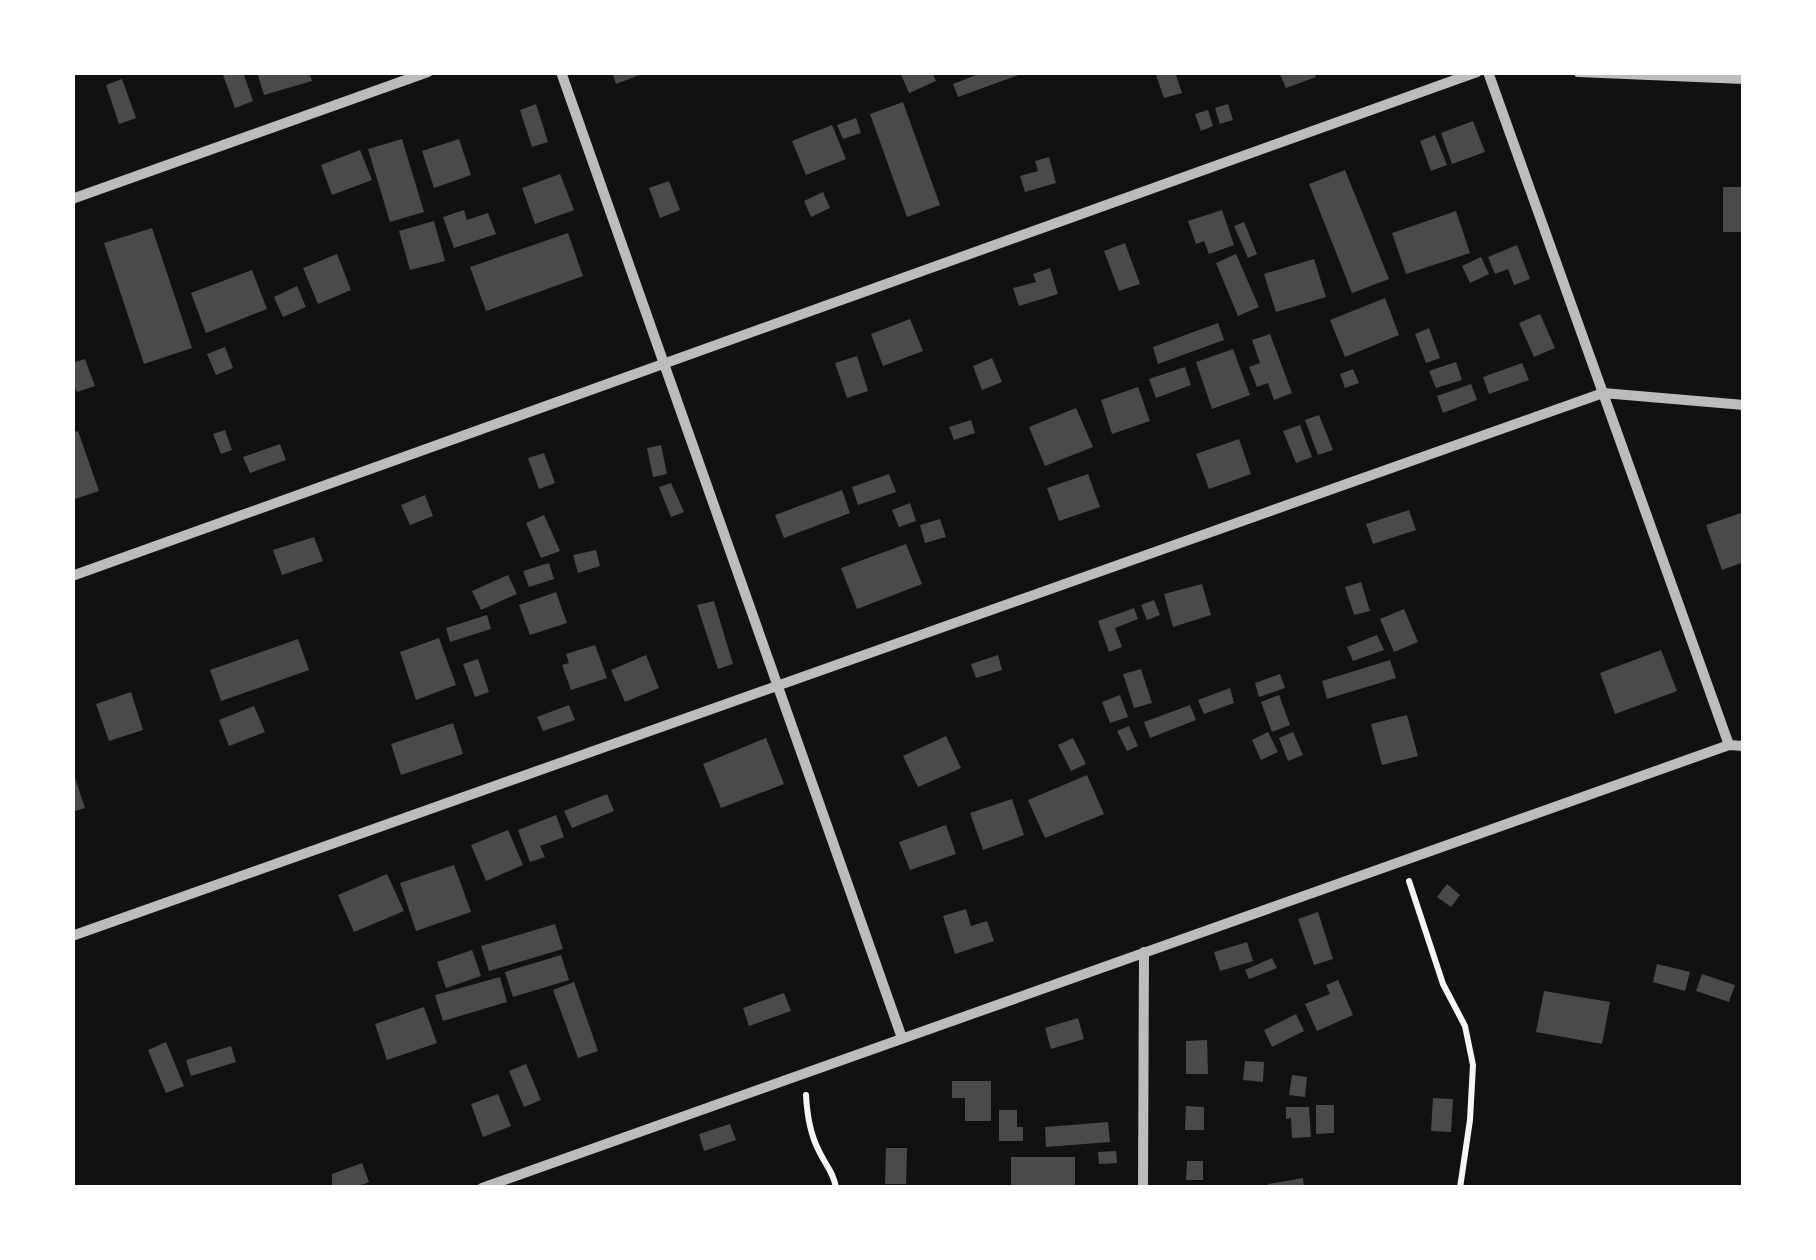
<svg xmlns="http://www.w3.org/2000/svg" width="1816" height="1260" font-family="Rubik,sans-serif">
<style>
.building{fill:#4a4a4a}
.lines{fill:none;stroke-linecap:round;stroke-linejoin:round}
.path{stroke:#f5f5f5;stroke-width:6}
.minor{stroke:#bcbcbc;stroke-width:10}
</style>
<rect width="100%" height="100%" fill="#111"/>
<g class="building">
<path d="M222,72H243L253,101L235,108Z"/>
<path d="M257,72H309L312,81L264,95Z"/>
<path d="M612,72H645V73L616,84Z"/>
<path d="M900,72H932L936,81L909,93Z"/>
<path d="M984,72H1024V73L958,97L953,84Z"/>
<path d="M1155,72H1175L1182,93L1164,98Z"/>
<path d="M1279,72H1314L1316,77L1286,88Z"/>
<path d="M122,79L136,118L119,124L106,85Z"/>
<path d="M903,102L940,205L907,217L870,114Z"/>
<path d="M536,104L548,142L532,147L520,110Z"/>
<path d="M1228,104L1233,120L1220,124L1215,108Z"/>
<path d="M1208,110L1213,126L1201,131L1195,114Z"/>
<path d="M856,118L861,133L843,139L837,125Z"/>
<path d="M1473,121L1485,152L1452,164L1441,133Z"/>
<path d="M832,125L846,159L806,175L792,141Z"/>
<path d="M1435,135L1447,165L1431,171L1420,141Z"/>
<path d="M402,139L424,212L390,222L368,149Z"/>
<path d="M459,139L471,175L434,188L422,151Z"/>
<path d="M360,150L372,180L332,195L321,165Z"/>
<path d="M1049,157L1056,183L1025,192L1020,176L1038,171L1035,161Z"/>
<path d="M1345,170L1389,279L1352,293L1309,184Z"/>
<path d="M560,174L574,210L535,224L522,188Z"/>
<path d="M669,181L680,210L660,218L649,188Z"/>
<rect x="1723" y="187" width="21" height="45"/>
<path d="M823,192L830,208L811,217L804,201Z"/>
<path d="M464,210L467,220L488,213L496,234L454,248L443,217Z"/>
<path d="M1222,210L1234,245L1209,254L1204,241L1196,244L1188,221Z"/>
<path d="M1456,211L1470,253L1406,274L1392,233Z"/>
<path d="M434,221L445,261L410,270L399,231Z"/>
<path d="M1244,222L1257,254L1248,258L1234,226Z"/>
<path d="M152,228L192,348L144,364L104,243Z"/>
<path d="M568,233L583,276L486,311L470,267Z"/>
<path d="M1125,243L1140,284L1119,291L1104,251Z"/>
<path d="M1517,245L1530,279L1514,285L1508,269L1495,274L1488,257Z"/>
<path d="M337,254L351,290L318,304L303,268Z"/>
<path d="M1236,254L1259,307L1238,316L1216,263Z"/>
<path d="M1481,257L1489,274L1470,283L1462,266Z"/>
<path d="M1314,259L1326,297L1276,312L1264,274Z"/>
<path d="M1050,268L1058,294L1019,306L1013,288L1036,282L1033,274Z"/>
<path d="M252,270L267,309L206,333L191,293Z"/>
<path d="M297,286L306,307L283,317L274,297Z"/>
<path d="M1385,298L1399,335L1345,357L1330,320Z"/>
<path d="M1540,314L1555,348L1534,357L1519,323Z"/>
<path d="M910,319L923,351L883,366L871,334Z"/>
<path d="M1218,323L1224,340L1158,364L1153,347Z"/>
<path d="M1429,328L1440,358L1426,363L1415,334Z"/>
<path d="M1270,334L1292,393L1274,400L1268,383L1257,387L1249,367L1260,363L1252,340Z"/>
<path d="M225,347L233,368L216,375L207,354Z"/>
<path d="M1233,349L1250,395L1212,409L1196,362Z"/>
<path d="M857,356L868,391L847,398L835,363Z"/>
<path d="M992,358L1002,382L982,390L973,366Z"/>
<path d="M85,359L95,386L77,392L72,380V363Z"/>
<path d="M1456,362L1462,380L1436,388L1429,371Z"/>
<path d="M1522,363L1529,380L1489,394L1483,377Z"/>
<path d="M1185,367L1191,385L1156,398L1149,379Z"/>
<path d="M1353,369L1359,383L1345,388L1340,374Z"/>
<path d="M1471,384L1477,400L1443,413L1437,396Z"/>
<path d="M1138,387L1150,421L1112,434L1101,400Z"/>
<path d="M1076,408L1093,447L1045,466L1029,427Z"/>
<path d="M1319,415L1333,450L1318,455L1305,420Z"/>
<path d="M971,420L975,433L954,440L949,427Z"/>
<path d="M1300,425L1312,457L1296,463L1283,431Z"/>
<path d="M225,430L232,450L221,454L213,434Z"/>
<path d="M78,431L99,491L72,500V433Z"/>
<path d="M1239,439L1251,474L1209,489L1196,454Z"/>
<path d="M280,444L286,460L250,473L243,457Z"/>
<path d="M661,445L667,474L653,477L647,448Z"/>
<path d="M544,453L555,483L539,489L528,458Z"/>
<path d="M889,474L896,492L858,505L852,487Z"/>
<path d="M1088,474L1100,507L1059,521L1047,488Z"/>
<path d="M671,483L684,512L671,517L659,487Z"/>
<path d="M842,490L850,513L784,538L775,515Z"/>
<path d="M425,495L433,516L410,525L401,505Z"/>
<path d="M910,503L916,521L899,527L892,510Z"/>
<path d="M1409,510L1416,530L1373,544L1366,524Z"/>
<path d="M1744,512V562L1722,570L1706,525Z"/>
<path d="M544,515L560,551L541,558L526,523Z"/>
<path d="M940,519L946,537L925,543L920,525Z"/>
<path d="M314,537L323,561L282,575L273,550Z"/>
<path d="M906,544L922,584L857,609L841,568Z"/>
<path d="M596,550L600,566L578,573L573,555Z"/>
<path d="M549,563L554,579L529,587L523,571Z"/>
<path d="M508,575L517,594L481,610L472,591Z"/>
<path d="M1361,582L1370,611L1354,615L1345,587Z"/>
<path d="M1202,584L1211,615L1173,627L1164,594Z"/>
<path d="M556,592L567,623L530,635L519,605Z"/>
<path d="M1154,600L1160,615L1147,620L1141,605Z"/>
<path d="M714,601L733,664L718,669L697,605Z"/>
<path d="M1134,608L1138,619L1115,628L1122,647L1109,652L1098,621Z"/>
<path d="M1404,609L1418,642L1394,652L1380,619Z"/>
<path d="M487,615L491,629L450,642L446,628Z"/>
<path d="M1377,635L1384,650L1353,661L1347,647Z"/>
<path d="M439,638L456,685L416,700L400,652Z"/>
<path d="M298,639L309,670L221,701L210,670Z"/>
<path d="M595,645L607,678L571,690L562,665L569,663L566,654Z"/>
<path d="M1661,650L1677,691L1615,714L1600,673Z"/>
<path d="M646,655L659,688L625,702L611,670Z"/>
<path d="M998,655L1002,670L976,678L971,664Z"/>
<path d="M478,659L489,692L475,697L463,664Z"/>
<path d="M1390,660L1396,678L1327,699L1322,681Z"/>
<path d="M1141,669L1152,703L1134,708L1123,674Z"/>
<path d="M1280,674L1285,688L1259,697L1255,683Z"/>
<path d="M1230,688L1234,703L1204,714L1198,700Z"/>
<path d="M131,692L143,730L109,741L96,704Z"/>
<path d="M1120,695L1128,717L1110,723L1102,702Z"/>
<path d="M1279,695L1290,725L1272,732L1261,702Z"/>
<path d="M569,705L575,720L543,731L537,717Z"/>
<path d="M1190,705L1196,720L1150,738L1144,722Z"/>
<path d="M254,706L265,732L229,746L219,720Z"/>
<path d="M1407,715L1418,756L1382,765L1371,724Z"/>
<path d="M453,723L463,754L401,775L391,744Z"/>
<path d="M1129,726L1138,746L1127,751L1117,731Z"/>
<path d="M1268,732L1278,752L1261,760L1252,740Z"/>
<path d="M1293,732L1303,755L1288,761L1279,738Z"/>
<path d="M946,736L961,768L918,787L903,756Z"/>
<path d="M766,738L784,784L721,808L703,764Z"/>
<path d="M1073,738L1086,764L1071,771L1058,745Z"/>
<path d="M72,769L85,808L72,812Z"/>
<path d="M1087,775L1104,814L1045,838L1028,800Z"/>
<path d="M607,794L614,811L572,828L564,811Z"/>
<path d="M1012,799L1024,835L983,850L970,813Z"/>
<path d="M556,815L564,837L540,846L545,857L530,862L518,830Z"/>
<path d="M946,825L956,854L910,870L899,842Z"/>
<path d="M508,830L523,865L486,881L471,845Z"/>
<path d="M454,865L471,912L416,931L400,883Z"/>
<path d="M387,874L404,911L354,932L338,895Z"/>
<path d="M1447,884L1460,895L1451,907L1437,897Z"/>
<path d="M966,909L971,926L987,921L994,941L955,954L943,916Z"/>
<path d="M1318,912L1333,959L1314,965L1298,919Z"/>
<path d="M555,924L563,949L489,971L481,946Z"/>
<path d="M1247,942L1253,961L1220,971L1214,952Z"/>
<path d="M472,950L481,976L446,988L437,962Z"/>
<path d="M561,955L569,980L513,997L505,972Z"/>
<path d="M1272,958L1277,968L1249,979L1245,970Z"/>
<path d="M1657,964L1690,972L1685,991L1653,982Z"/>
<path d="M1702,974L1735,985L1729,1002L1696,991Z"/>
<path d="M500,977L507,1002L443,1021L435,995Z"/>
<path d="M1338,980L1353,1015L1317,1031L1305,1004L1330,994L1326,985Z"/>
<path d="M574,982L598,1051L578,1058L553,990Z"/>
<path d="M1544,991L1610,1002L1602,1044L1536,1032Z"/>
<path d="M784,993L791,1011L749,1026L743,1008Z"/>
<path d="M424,1007L437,1043L387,1060L375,1024Z"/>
<path d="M1296,1014L1304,1031L1272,1047L1264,1030Z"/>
<path d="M1078,1018L1084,1039L1051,1049L1045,1028Z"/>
<path d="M1207,1040L1208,1074H1186V1041Z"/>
<path d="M166,1042L184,1086L166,1093L148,1050Z"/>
<path d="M231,1046L236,1062L191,1076L186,1060Z"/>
<path d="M1245,1061L1264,1062L1263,1082L1243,1080Z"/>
<path d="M526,1064L541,1100L524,1107L509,1071Z"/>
<path d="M1292,1075L1307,1077L1305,1097L1289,1095Z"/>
<path d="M952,1081H991V1121H965V1098H952Z"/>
<path d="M498,1094L511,1126L483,1137L471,1104Z"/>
<path d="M1433,1098L1453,1099L1451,1132L1431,1131Z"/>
<path d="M1316,1105H1334V1133L1316,1134Z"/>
<path d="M1186,1106L1204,1107V1130H1185Z"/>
<path d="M1286,1107H1309L1311,1137L1292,1138L1291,1118L1286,1119Z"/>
<path d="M999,1110H1017V1127H1023V1141H999Z"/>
<path d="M1108,1122L1110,1142L1046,1147L1045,1127Z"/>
<path d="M730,1124L736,1140L704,1151L699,1134Z"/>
<path d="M886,1148H907L906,1184H885Z"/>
<path d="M1116,1151L1117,1163L1099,1164L1098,1152Z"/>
<rect x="1011" y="1157" width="64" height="31"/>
<path d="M1187,1161H1203V1180H1186Z"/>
<path d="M362,1163L369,1182L355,1188H332V1174Z"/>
<path d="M1303,1178L1304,1188H1269L1268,1184Z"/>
</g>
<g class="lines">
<g class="path">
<path d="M1409,881L1443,984L1465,1026L1473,1065L1470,1120L1460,1188"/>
<path d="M806,1095C807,1114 810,1134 819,1151C825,1164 834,1173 836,1188"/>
</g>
<g class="minor">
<path d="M561,72L902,1038"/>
<path d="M1488,72L1729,745"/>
<path d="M1578,72L1744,79"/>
<path d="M72,199L428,72"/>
<path d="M72,576L1477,72"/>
<path d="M72,936L1603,393L1744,405"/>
<path d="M482,1188L1729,745L1744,746"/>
<path d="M1143,1188L1144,952"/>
</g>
</g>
<rect width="1816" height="1260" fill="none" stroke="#ffffff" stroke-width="150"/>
</svg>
